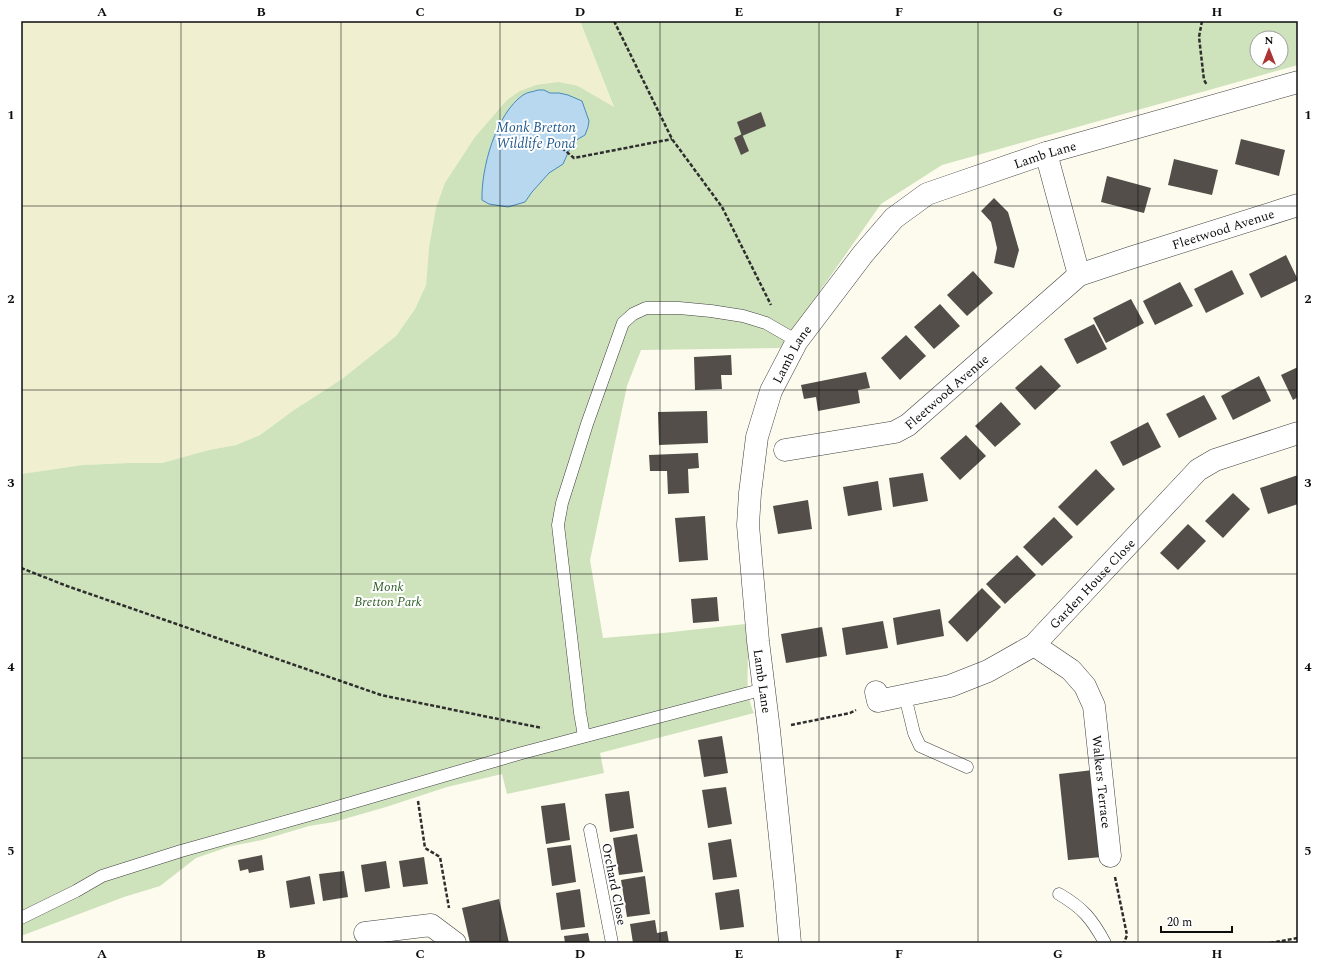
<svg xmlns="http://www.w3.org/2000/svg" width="1319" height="964" font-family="Spectral,serif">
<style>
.farmland{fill:#f0efd0}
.green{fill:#cee3bb;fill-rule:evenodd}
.water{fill:#b7d8ef;stroke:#4689be}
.building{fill:#534e4a}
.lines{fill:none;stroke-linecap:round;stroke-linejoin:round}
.service-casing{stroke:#3f3f3f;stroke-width:13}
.minor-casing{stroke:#3f3f3f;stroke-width:23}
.path{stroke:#2e2e2e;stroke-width:2.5;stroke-dasharray:4 2;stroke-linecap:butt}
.service{stroke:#fff;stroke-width:12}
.minor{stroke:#fff;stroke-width:22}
.grid{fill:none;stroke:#0c0c0c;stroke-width:1;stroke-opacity:0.55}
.labels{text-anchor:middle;stroke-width:4;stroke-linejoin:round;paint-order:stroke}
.street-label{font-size:13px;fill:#0c0c0c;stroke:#fff}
.park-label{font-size:13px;font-style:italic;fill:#2d5c24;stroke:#fff}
.water-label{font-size:14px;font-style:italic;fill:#245c8f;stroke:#fff}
.neatline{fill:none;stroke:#0c0c0c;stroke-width:1.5}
.grid-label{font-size:13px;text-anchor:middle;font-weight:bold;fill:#0c0c0c}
</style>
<rect width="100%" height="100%" fill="#fdfbed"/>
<path class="farmland" d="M21,21H580L614,108L578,86L429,248L426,285L415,309L396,336L342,379L294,410L260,435L236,445L209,450L162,463H128L83,465L21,474Z"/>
<path class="green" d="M580,21H1298V65L942,165L881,204L780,348L641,350L627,386L590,560L603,638L663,633L745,624C746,634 748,645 748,655C748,675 745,694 754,713L600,753L604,773L507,794L502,774L447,787L386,807L334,822L309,826L262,840L231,846L196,858L160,886L124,897L21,936V474L83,465L128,463H162L209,450L236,445L260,435L294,410L342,379L396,336L415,309L426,285L429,248L436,208L445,183L475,137L507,100L520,91L536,85L559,82L578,86L614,107ZM1257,38H1281V62H1257Z"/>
<path class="water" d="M538,90H544L550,93H559L568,95L582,101L589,121L588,127L585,135L573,142L563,164L549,173L532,192L525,202L508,207L489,204L482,200C481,168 496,114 523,95C527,92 533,92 538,90Z"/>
<g class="building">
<path d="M761,112L766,126L742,136L737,122Z"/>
<path d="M742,134L749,151L741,155L734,138Z"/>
<path d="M1241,139L1285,150L1279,176L1235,164Z"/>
<path d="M1174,159L1218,170L1212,195L1168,185Z"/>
<path d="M1107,176L1151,188L1144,213L1101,202Z"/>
<path d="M994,198L1008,212L1019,250L1014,268L994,263L997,248L991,222L981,211Z"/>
<path d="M1286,255L1298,280L1261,298L1249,274Z"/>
<path d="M1232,270L1244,294L1206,313L1194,289Z"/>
<path d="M973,271L993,293L967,316L947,295Z"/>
<path d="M1180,282L1193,306L1155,325L1143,301Z"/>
<path d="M1131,299L1144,323L1106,343L1093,318Z"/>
<path d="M940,304L960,326L934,349L914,327Z"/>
<path d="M1094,324L1107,349L1077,364L1064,339Z"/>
<path d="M906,335L926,356L900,380L881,358Z"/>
<path d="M731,355L732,375H721L722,389L695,390L694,357Z"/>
<path d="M1041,365L1061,386L1035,410L1015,388Z"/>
<path d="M1298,367V397L1293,400L1281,375Z"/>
<path d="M866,372L870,388L858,390L860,403L818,411L816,397L804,399L801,385Z"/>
<path d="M1259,376L1271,401L1233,420L1221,396Z"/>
<path d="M1204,395L1217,419L1179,438L1166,414Z"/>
<path d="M1001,402L1021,424L995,447L975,426Z"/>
<path d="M707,411L708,443L659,445L658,412Z"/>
<path d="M1148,422L1161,447L1123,466L1110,442Z"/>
<path d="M966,435L986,456L960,480L940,458Z"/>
<path d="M698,453L699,468L688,469L689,493L668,494L667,471H650L649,455Z"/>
<path d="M1096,469L1115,489L1077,526L1058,507Z"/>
<path d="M923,473L928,501L893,507L889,478Z"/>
<path d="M1298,475V504L1268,514L1260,488Z"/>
<path d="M878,481L882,510L848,516L843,487Z"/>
<path d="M1233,493L1250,509L1223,538L1205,521Z"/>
<path d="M808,500L812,529L778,534L773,506Z"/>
<path d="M705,516L708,560L679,562L675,518Z"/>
<path d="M1054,517L1073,537L1042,566L1023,547Z"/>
<path d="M1188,524L1206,541L1178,570L1160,553Z"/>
<path d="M1017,555L1036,575L1005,604L986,584Z"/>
<path d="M982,588L1001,607L967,642L948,622Z"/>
<path d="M717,597L719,621L693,623L691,599Z"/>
<path d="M940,609L944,636L897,645L893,618Z"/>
<path d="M883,621L888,648L846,655L842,628Z"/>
<path d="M822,627L827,656L786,663L781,634Z"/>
<path d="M722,736L728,773L704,777L698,740Z"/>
<path d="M1093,770L1102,857L1068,860L1059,774Z"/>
<path d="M726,787L732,824L708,828L702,790Z"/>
<path d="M629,791L634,828L610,832L605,794Z"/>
<path d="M565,803L570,840L546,844L541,806Z"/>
<path d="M637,834L643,872L619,875L613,838Z"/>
<path d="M731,839L737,877L713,880L708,843Z"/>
<path d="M571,845L576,882L552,886L547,848Z"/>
<path d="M262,855L264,870L249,873L248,869L240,871L238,860Z"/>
<path d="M424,857L428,884L403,887L399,861Z"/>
<path d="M386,861L390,888L365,892L361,865Z"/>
<path d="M344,871L348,897L323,901L319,874Z"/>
<path d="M310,876L315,904L290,908L286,881Z"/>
<path d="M645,876L650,914L627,917L621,880Z"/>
<path d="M580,889L585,927L561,930L556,893Z"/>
<path d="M739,889L744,927L720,930L715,893Z"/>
<path d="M499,899L509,943H470L462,908Z"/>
<path d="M655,920L657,933L667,931L669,943H633L630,924Z"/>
<path d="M588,933L590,943H565L564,936Z"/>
</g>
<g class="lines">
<defs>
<g id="service">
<path d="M905,696L914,733L920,746L967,767"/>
<path d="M584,736L580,713L558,525L562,503L587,424L623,323L633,314L646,308H679L711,311L743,316L766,323L797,341"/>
<path d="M590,830L612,943"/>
<path d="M1059,894C1083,908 1092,919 1105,943"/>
<path d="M21,918L76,891L102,876L181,851L320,812L522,753L764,689"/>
</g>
<g id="minor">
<path d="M1046,153L1079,275"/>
<path id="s1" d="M785,450L895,432L908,425L1079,275L1130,258L1298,205"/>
<path id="s2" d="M1034,645L1071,670L1085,686L1094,706L1110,856"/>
<path id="s3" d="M876,692L878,701L950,686L988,671L1034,645L1198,470L1215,460L1298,433"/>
<path d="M365,933L431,925L455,943"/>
<path id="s4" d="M790,943L785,886L769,730L758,641L748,525L750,493L757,437L771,391L797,341L863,254L894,218L927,194L1046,153L1298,82"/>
</g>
</defs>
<use href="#service" class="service-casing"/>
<use href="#minor" class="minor-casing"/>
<g class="path">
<path d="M614,21L672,139L722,207L771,305"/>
<path d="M1202,21L1199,37L1204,80L1207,85"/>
<path d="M562,148L574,158L672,139"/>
<path d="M21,568L67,586L381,695L542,728"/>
<path d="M791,725L850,713L856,710"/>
<path d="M418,801L425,848L440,857L449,908"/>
<path d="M1115,877L1127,935L1124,943"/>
<path d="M1270,943L1298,938"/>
</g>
<use href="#service" class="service"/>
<use href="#minor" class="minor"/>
</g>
<path class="grid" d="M181,21V943M341,21V943M500,21V943M660,21V943M819,21V943M978,21V943M1138,21V943M21,206H1298M21,390H1298M21,574H1298M21,758H1298"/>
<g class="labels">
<g class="street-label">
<text dy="5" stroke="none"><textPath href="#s4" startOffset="935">Lamb Lane</textPath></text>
<text dy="5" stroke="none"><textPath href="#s1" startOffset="505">Fleetwood Avenue</textPath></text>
<text dy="5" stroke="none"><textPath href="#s4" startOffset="599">Lamb Lane</textPath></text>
<text dy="5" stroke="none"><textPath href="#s1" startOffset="177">Fleetwood Avenue</textPath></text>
<text dy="5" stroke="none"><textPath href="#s3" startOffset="261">Garden House Close</textPath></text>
<text transform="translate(763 681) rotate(82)" y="5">Lamb Lane</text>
<text dy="5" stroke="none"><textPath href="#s2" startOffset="164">Walkers Terrace</textPath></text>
<text transform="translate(615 884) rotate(79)" y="5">Orchard Close</text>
</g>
<g class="park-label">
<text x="388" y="591">Monk<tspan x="388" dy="15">Bretton Park</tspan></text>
</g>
<g class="water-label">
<text x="536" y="132">Monk Bretton<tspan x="536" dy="16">Wildlife Pond</tspan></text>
</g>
</g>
<rect width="1319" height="964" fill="none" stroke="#ffffff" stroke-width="44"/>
<g transform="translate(1269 50)"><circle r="19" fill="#ffffff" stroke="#9e9e9e"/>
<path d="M0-3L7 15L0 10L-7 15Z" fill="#ac3435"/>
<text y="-6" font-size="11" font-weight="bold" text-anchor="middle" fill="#0c0c0c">N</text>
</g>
<path d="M1161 926v6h71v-6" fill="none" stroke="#0c0c0c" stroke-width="2"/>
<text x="1167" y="926" font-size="12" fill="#0c0c0c" stroke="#ffffff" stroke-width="3" paint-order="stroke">20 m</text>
<rect x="22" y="22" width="1275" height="920" class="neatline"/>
<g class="grid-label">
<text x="102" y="16">A</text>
<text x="261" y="16">B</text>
<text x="420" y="16">C</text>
<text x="580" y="16">D</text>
<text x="739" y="16">E</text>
<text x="899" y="16">F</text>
<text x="1058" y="16">G</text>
<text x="1217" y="16">H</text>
<text x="11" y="119">1</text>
<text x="1308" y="119">1</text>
<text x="11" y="303">2</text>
<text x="1308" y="303">2</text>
<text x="11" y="487">3</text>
<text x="1308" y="487">3</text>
<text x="11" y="671">4</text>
<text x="1308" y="671">4</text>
<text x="11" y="855">5</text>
<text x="1308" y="855">5</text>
<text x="102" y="958">A</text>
<text x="261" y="958">B</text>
<text x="420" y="958">C</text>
<text x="580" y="958">D</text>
<text x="739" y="958">E</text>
<text x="899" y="958">F</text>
<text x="1058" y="958">G</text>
<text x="1217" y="958">H</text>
</g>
</svg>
